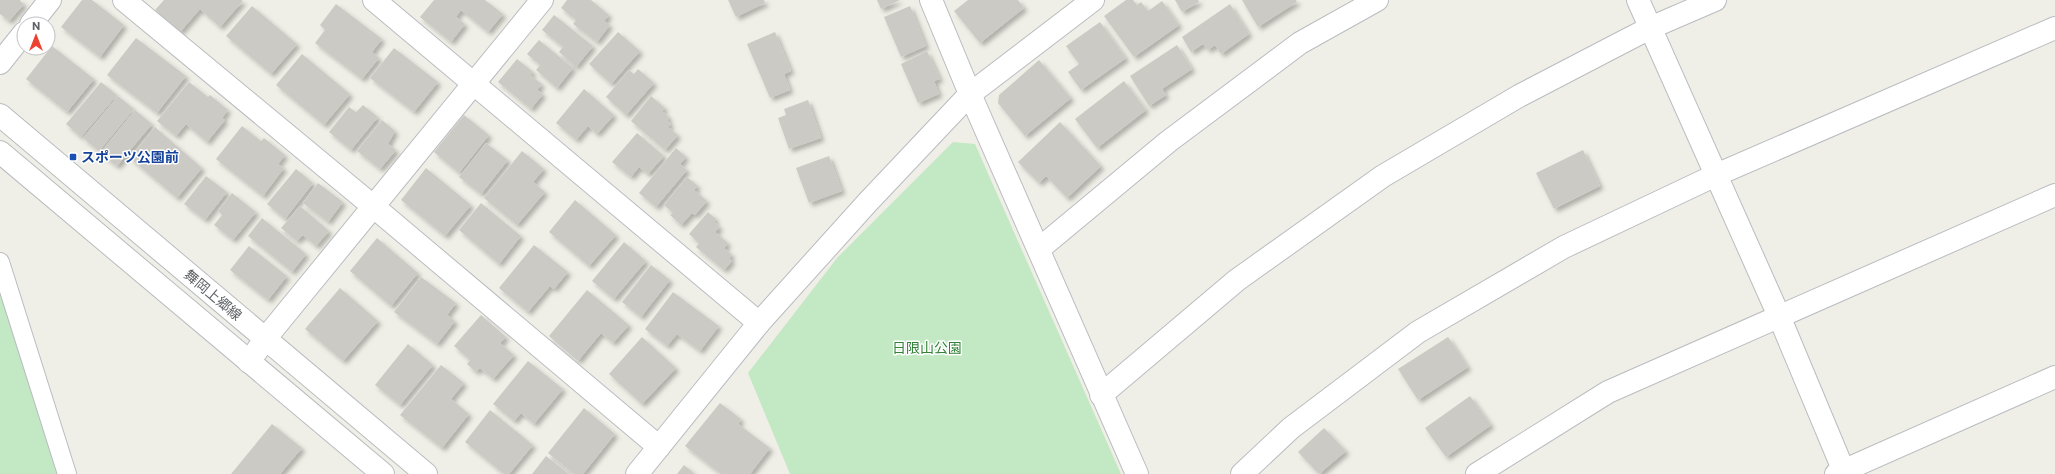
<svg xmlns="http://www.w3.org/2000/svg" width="2055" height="474" font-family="Commissioner,'Noto Sans JP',sans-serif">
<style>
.green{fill:#c3e8c4}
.building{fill:#cccac4;filter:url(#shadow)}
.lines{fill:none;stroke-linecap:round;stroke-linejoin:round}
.service-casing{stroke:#b9bcc0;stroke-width:20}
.minor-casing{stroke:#b9bcc0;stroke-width:24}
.tertiary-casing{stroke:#b9bcc0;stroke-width:24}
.service{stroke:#fff;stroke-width:18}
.minor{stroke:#fff;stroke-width:22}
.tertiary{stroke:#fff;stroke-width:22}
.transit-dot{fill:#1a4fb4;stroke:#fff;stroke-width:1.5}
.labels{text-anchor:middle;stroke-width:3;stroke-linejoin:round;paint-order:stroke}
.transit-label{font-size:14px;font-weight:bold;fill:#164399;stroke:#fff;text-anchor:start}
.street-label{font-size:14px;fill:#5e6267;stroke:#fff}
.park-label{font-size:14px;fill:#328238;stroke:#fff}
</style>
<defs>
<filter id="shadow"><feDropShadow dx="3.5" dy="3.5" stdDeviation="2" flood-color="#0004"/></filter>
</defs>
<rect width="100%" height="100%" fill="#f0efe7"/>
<g class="green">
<path d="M953,142L975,144L1121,474H790L748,373L837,258Z"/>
<path d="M0,284L62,474H0Z"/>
</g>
<g class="building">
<path d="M0,0H21L20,1L24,4L9,21L0,14Z"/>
<path d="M82,0H92L124,25L100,57L61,27Z"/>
<path d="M164,0H241L243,1L220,27L200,9L180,32L155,10Z"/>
<path d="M434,0H485L503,14L488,32L461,10L456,17L465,24L451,42L420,17Z"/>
<path d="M567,0H591L609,15L604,21L610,25L597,42L573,24L576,20L561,8Z"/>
<path d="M728,0H764L765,3L736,17Z"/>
<path d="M877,0H900L881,9Z"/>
<path d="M968,0H1018L1024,8L980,43L954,11Z"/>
<path d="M1126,0H1133L1137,5L1141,2L1148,11L1162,1L1179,25L1134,57L1104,16Z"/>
<path d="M1175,0H1198L1199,2L1182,12Z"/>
<path d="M1242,0H1296L1297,2L1258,27Z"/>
<path d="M336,4L382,39L372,52L379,58L362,79L315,43L325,30L320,25Z"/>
<path d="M1230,4L1249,34L1221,54L1215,45L1208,50L1203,44L1191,52L1182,37Z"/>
<path d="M252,6L297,44L271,74L226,36Z"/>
<path d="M910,6L926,46L901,57L884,17Z"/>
<path d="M554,15L593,46L576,67L559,52L563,47L542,30Z"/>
<path d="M1100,22L1126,58L1081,90L1068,72L1079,64L1066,46Z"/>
<path d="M618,32L640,51L611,84L589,64Z"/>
<path d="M775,32L791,71L784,74L790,90L770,98L747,44Z"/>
<path d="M136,38L186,76L157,113L107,75Z"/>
<path d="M539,40L573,68L557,88L536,70L540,65L527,54Z"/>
<path d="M1177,45L1192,69L1162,89L1166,95L1149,106L1130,76Z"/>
<path d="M52,46L94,79L67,112L26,79Z"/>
<path d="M394,48L438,82L414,112L370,78Z"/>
<path d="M927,51L940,79L934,81L939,94L918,103L901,64Z"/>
<path d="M302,54L350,94L324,125L276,85Z"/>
<path d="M517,59L533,72L530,75L542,84L537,90L543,94L531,109L498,82Z"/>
<path d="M1039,60L1071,98L1025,136L998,103L999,95Z"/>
<path d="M638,69L654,83L626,115L606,97L629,70L634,74Z"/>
<path d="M1124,81L1146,110L1097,148L1075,119Z"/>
<path d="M101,82L117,95L81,137L66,124Z"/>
<path d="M189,82L208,97L210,95L228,110L222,118L225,120L207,142L186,124L176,136L157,121Z"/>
<path d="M584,89L614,115L597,134L588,126L576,140L556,123Z"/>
<path d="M118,96L134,109L99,151L83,138Z"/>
<path d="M651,96L665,108L662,111L669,117L667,120L671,124L668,127L678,135L665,150L631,121Z"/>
<path d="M808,100L821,138L789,149L778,118L786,115L784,109Z"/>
<path d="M363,105L378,117L351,150L329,132L349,107L356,112Z"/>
<path d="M135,110L152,124L117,166L100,153Z"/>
<path d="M464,115L489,135L459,173L434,152Z"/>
<path d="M382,120L395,131L388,144L396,150L380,169L357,151Z"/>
<path d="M1060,122L1101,166L1067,198L1046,176L1039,183L1018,162Z"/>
<path d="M242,126L261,141L264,138L285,155L278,164L284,168L263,196L216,159Z"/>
<path d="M155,127L202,168L177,198L130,158Z"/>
<path d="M637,133L664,156L648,174L639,167L631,177L612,162Z"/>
<path d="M486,143L508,160L481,194L459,177Z"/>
<path d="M676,148L686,157L680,164L687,170L656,207L639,193Z"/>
<path d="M1583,150L1600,186L1554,209L1536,173Z"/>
<path d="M522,151L544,169L533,182L545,192L517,225L484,198Z"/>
<path d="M829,156L842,191L809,203L796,168Z"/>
<path d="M426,168L471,205L445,236L401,200Z"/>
<path d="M296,169L313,183L285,219L267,204Z"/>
<path d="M206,176L227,192L205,220L184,204Z"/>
<path d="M687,177L698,186L694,190L707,201L695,215L692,213L681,225L670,215L673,213L664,205Z"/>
<path d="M318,183L343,202L328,222L303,203Z"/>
<path d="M232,193L256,212L233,240L214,225L222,215L218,211Z"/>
<path d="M575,200L616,235L589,266L549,232Z"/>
<path d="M481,203L521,236L499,264L459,230Z"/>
<path d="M300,206L329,231L316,246L303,235L297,241L281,228Z"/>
<path d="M708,212L716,219L714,222L720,227L715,232L728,243L724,248L732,255L729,258L732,261L724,270L696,247L699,243L689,234Z"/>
<path d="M262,218L306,254L292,272L248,236Z"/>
<path d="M377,238L418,273L391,306L350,271Z"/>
<path d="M624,242L646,261L614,299L592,281Z"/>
<path d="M534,245L568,272L554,289L550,286L528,312L499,288Z"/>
<path d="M249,246L287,276L268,300L230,270Z"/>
<path d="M651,265L670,280L641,317L622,302Z"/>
<path d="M421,277L456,303L447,315L455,321L437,344L394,312Z"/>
<path d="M340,288L378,321L343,361L305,329Z"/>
<path d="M587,290L629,325L613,343L601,333L578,361L549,336Z"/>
<path d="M673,292L719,326L700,351L677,334L667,346L645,329Z"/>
<path d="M481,315L506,337L500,343L514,355L493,379L480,368L476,372L467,364L470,360L454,346Z"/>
<path d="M642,337L676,368L642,404L609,374Z"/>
<path d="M1448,337L1468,367L1418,400L1398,369Z"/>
<path d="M408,344L433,365L400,405L375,385Z"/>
<path d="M528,361L563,389L534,424L521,413L514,421L493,404Z"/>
<path d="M441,365L464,383L451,399L469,414L442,448L400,415Z"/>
<path d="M1470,396L1491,425L1446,457L1425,428Z"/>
<path d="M720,403L741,419L738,424L770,448L750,474H721L685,446Z"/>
<path d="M584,408L615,434L583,474H574L548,453Z"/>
<path d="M490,410L533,445L509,474H504L465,442Z"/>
<path d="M272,424L302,448L280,474H231Z"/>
<path d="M1324,428L1346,451L1319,474L1298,452Z"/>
<path d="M546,456L569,474H532Z"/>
<path d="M684,465L695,474H677Z"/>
</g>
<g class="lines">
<defs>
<path id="service" d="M0,262L67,474"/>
<g id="minor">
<path d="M124,0L374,207L659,447"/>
<path d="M374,0L759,323"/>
<path d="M931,0L970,94L1137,474"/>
<path d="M31,24L50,0"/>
<path d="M0,63L24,33"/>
<path d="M1039,249L1169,141L1300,43L1377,0"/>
<path d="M249,362L265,339L542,0"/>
<path d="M1101,395L1237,280L1383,176L1519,96L1617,45L1650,28L1715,0"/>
<path d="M637,474L759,323L867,203L970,94L1093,0"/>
<path d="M1242,474L1291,428L1418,332L1564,247L1716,175L2055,28"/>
<path d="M1477,474L1608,392L2055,195"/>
</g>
<g id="tertiary">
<path d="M1638,0L1779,316L1845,474"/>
<path d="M0,115L426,474"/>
<path d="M0,152L383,474"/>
<path d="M1836,474L2055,377"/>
</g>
</defs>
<use href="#service" class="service-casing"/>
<use href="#minor" class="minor-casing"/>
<use href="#tertiary" class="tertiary-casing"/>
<use href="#service" class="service"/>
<use href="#minor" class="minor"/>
<use href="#tertiary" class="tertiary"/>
</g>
<rect class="transit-dot" x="69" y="153" width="8" height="8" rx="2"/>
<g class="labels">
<g class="transit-label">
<text x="81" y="162">スポーツ公園前</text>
</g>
<g class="street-label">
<text transform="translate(213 295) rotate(40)" y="5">舞岡上郷線</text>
</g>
<g class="park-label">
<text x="927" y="353">日限山公園</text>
</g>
</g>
<g transform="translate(36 36)"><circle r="19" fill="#ffffff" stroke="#bfc0c2"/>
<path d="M0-3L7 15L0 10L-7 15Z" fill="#ec4331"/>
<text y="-6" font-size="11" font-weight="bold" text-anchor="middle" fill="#5e6267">N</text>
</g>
</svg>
